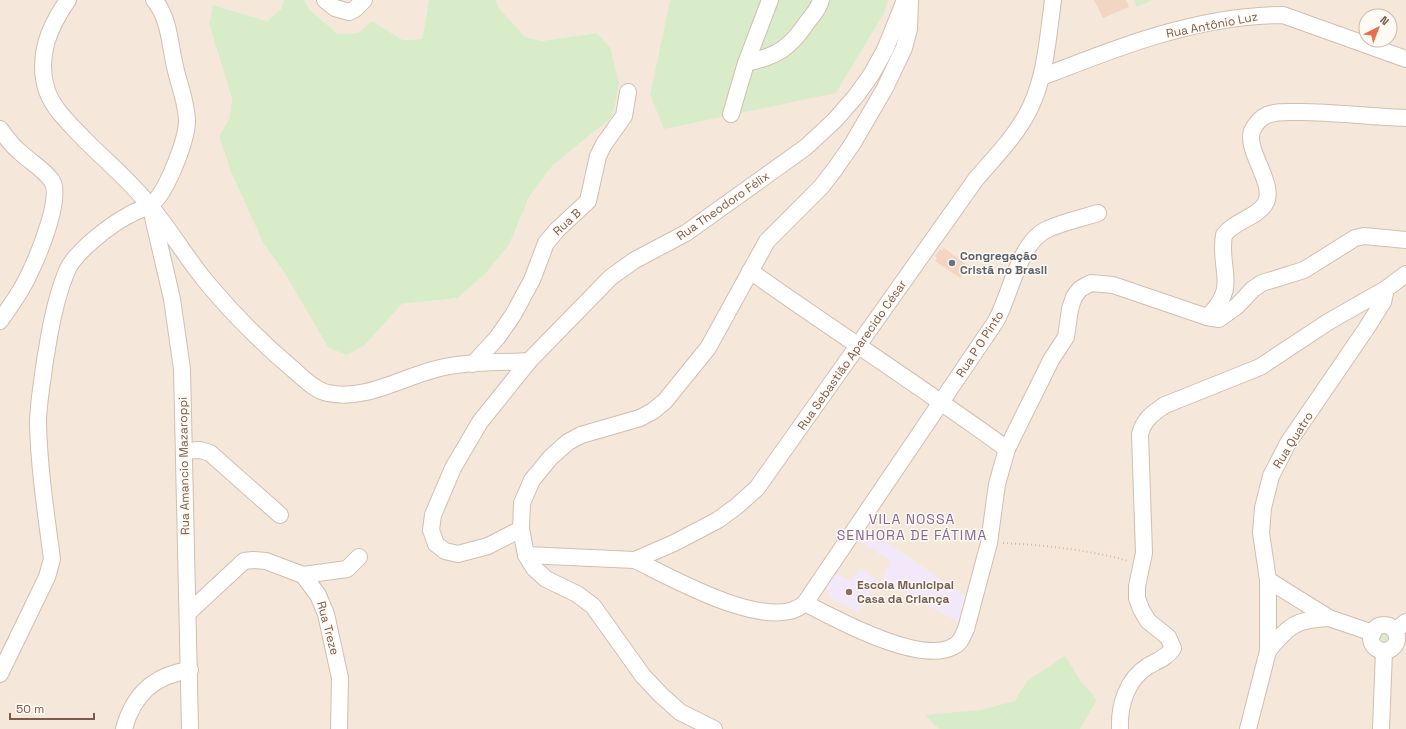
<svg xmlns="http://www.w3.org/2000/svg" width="1406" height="729" font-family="'Space Grotesk',sans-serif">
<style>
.residential{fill:#f5e8da;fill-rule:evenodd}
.education{fill:#f3e8fa}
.green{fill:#d8ecc9}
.building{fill:#f3d5c3}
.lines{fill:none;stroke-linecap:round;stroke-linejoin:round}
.minor-casing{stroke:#d1beb0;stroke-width:18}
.path{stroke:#d9b8a5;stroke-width:2;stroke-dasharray:1 3;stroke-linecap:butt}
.minor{stroke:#fff;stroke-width:16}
.worship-dot{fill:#6b7280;stroke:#fffaf3;stroke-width:1.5}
.education-dot{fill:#8d6e63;stroke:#fffaf3;stroke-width:1.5}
.labels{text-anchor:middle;stroke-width:3;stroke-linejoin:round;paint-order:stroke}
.street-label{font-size:12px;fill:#7a5c4d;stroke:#fffaf3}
.worship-label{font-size:12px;font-weight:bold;fill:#5b616d;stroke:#fffaf3;text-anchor:start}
.education-label{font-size:12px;font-weight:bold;fill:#785e54;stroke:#fffaf3;text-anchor:start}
.quarter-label{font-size:14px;letter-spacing:1px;fill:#846695;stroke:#fffaf3}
</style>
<rect width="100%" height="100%" fill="#fdf6ec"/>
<g class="residential">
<path d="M0,0H284L281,9L267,21L213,5L209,24L232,99L229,119L219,136L231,172L263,243L286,275L364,346L402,304L458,298L486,273L509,245L530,195L553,165L611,118L610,47L597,33L541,41L524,36L499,8L496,0H670L650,94L836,93L885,12L888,0H1406V729H0ZM1366,16H1390V40H1366Z"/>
<path d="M304,0H429L422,39L403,40L372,21L358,33L338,34L310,10Z"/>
</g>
<g class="education">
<path d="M866,528L968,598L963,624L882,581L890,561L858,540Z"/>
<path d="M860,568L878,581L858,612L830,598L826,586L834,573L851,582Z"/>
</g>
<g class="green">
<path d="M284,0H304L310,10L338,34L358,33L372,21L403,40L422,39L429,0H496L499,8L524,36L541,41L597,33L610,47L619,82L616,100L611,118L553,165L530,195L509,245L486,273L458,298L402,304L364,346L346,355L328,347L286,275L263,243L231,172L219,136L229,119L232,99L209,24L213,5L267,21L281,9Z"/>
<path d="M670,0H888L885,12L836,93L664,129L650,94Z"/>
<path d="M1134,0H1152L1137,7Z"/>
<circle cx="1384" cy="637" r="6"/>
<path d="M1065,656L1080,680L1097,700L1080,729H939L925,715L980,710L1015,701L1027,681Z"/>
</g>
<g class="building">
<path d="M1094,0H1126L1129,7L1103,18Z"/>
<path d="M944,248L968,266L960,278L935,261L937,258L935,256L940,249L942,251Z"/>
</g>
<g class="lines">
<defs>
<g id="minor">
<path d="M68,0C49,27 36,57 47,91C54,110 70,124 84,139C106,161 131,182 150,206C171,231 187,259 208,284C234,315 264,345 295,371C304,379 316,391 328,393C364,401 401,378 436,369C465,361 499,363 529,361L611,277L635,260L686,233L806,147L835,120L856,96L871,75L885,50L905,0"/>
<path d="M325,0L335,8L349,12L355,9L364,0"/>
<path d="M746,63C778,56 790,48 808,21C813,15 819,8 821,0"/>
<path d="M1042,77C1118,47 1199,15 1283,15L1406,59"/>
<path d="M731,114L746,63L770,0"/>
<path d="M0,129C6,137 12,146 20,152C30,162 44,169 52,181C62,197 40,251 32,268C24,287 12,304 0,321"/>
<path d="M152,213L172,299L182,369L190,729"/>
<path d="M750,271C835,331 923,388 1007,449"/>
<path d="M1207,317C1240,286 1218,271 1224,235C1234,221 1256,218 1265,204C1277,185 1245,151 1252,131C1255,125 1260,118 1267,115C1277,111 1288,112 1300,112C1335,112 1370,117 1406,118"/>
<path d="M473,364L497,338L513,315L532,280L546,243L557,230L588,201L598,156L604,144L624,116L628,92"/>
<path d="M184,451L200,450L210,453L280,515"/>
<path d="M521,529L488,546L458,554L445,551L436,544L431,530L433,515L453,468L480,422L529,361"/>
<path d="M526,555L635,560L674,543L718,520L737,506L757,488L976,179C995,157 1017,135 1030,108C1046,75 1048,36 1053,0"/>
<path d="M635,560C670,577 771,635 805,603L996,321C1011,294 1019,241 1048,229C1063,222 1082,218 1098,213"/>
<path d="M303,575L347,569L359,557"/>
<path d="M1268,580L1329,618L1373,633"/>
<path d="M805,603C835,619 922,666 954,646C961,643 963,635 966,629L989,543L997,484L1007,449L1051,360L1066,337L1070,309L1074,297L1080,289L1091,283L1113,285L1207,317L1219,319L1237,306L1253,289L1262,283L1304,270L1355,238L1364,236L1406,240"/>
<path d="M188,613L244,561L253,560L266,561L303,575L318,595L326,614L340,678L339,729"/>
<circle cx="1384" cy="638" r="13"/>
<path d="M1395,631L1406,622"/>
<path d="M1268,651C1288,626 1296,619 1329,618"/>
<path d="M0,674L47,577L52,559C46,514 39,468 38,423C38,404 42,385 44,367C49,336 54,303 66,273C73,253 110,225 129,215C135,211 143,209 149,206C166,196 186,141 187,122C187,105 180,87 176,71C170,48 170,18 154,0"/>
<path d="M124,729C133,695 154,675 190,670"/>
<path d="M714,729L680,712L661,695L643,676L593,606L577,594L546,579L534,568L526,555L521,529L522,503L532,480L551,457L568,442L581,435L640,418L653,411L665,401L708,348L767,241L821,187L835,169L853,143L885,88L904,48L909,29L910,0"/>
<path d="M1120,729C1119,705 1127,679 1148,666C1157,661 1168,657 1173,648L1168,637L1148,621L1141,609L1137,598V586L1144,553L1140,434C1144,419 1153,413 1165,405L1260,367L1328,322L1386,289"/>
<path d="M1248,729L1268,651V580L1261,533L1263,508L1271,476L1288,443L1366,329L1383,302L1386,289L1406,274"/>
<path d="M1381,729L1384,651"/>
</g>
</defs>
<use href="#minor" class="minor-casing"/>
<path class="path" d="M1003,543C1046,545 1088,550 1129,561"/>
<use href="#minor" class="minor"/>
</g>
<circle class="worship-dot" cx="952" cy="263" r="4"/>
<circle class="education-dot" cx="849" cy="592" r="4"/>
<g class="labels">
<g class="street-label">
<text transform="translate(1212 25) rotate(-11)" y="4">Rua Antônio Luz</text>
<text transform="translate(723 206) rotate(-35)" y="4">Rua Theodoro Félix</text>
<text transform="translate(567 222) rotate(-43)" y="4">Rua B</text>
<text transform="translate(980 344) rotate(-57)" y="4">Rua P O Pinto</text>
<text transform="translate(852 355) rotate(-55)" y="4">Rua Sebastião Aparecido César</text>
<text transform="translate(1293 440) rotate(-58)" y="4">Rua Quatro</text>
<text transform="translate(184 466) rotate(-91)" y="4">Rua Amancio Mazaroppi</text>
<text transform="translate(328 628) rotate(75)" y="4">Rua Treze</text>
</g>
<g class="worship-label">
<text x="960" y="260">Congregação<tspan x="960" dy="14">Cristã no Brasil</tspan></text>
</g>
<g class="education-label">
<text x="857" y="589">Escola Municipal<tspan x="857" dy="14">Casa da Criança</tspan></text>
</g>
<g class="quarter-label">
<text x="912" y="524">VILA NOSSA<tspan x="912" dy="16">SENHORA DE FÁTIMA</tspan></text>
</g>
</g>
<g transform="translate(1378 28) rotate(42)"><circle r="19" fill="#fffaf3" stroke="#cabbb1"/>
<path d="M0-3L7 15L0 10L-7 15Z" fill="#e76f51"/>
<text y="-6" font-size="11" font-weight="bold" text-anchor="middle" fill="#7a5c4d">N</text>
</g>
<path d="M10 713v6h84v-6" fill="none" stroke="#7a5c4d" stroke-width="2"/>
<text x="16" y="713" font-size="12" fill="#7a5c4d" stroke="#fffaf3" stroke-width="3" paint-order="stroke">50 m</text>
</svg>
